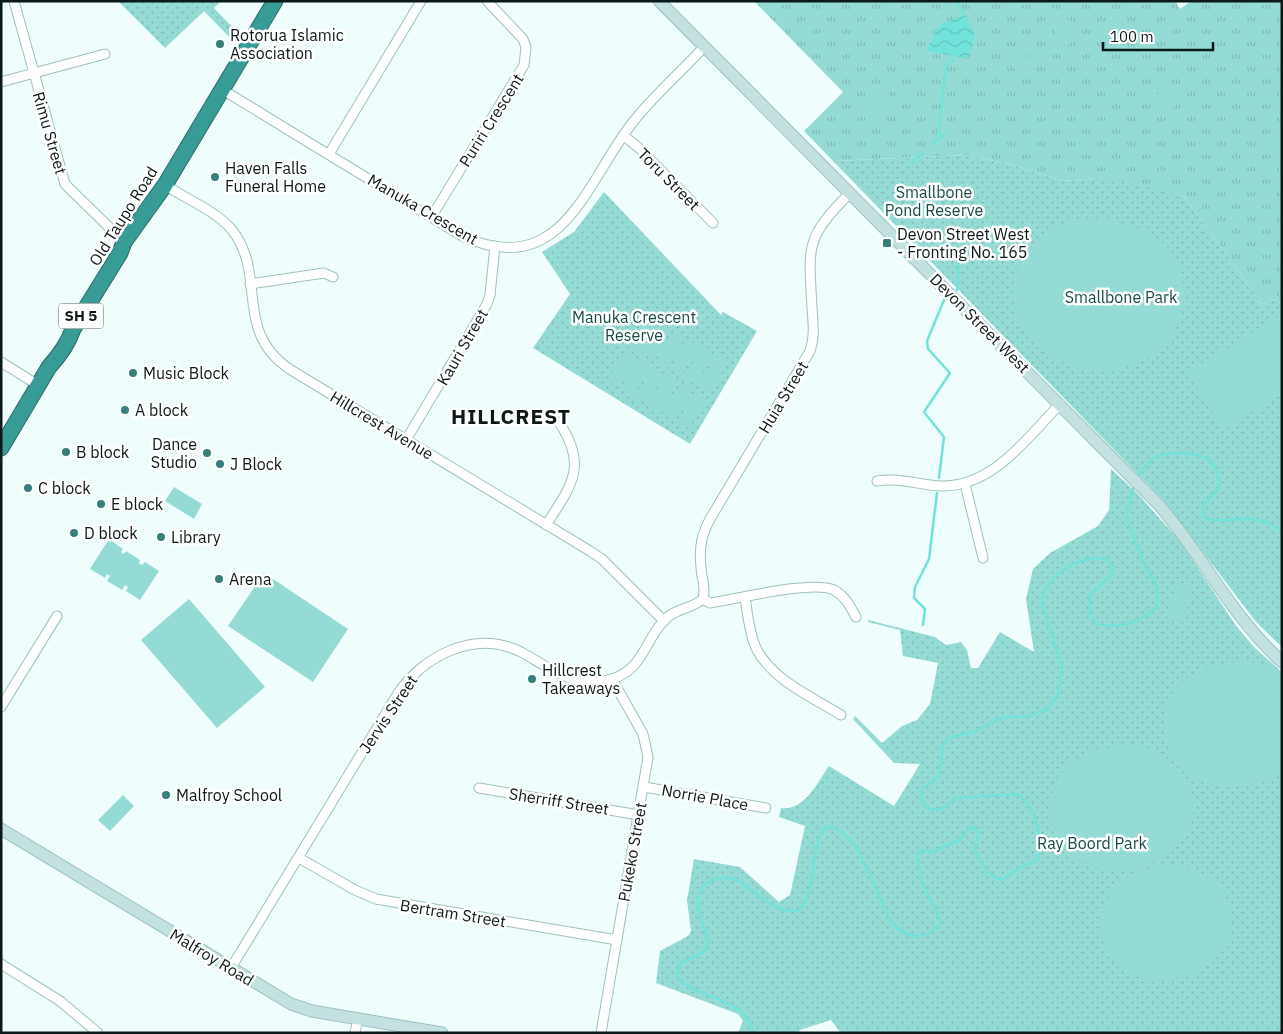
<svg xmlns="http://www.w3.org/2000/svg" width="1283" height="1034" font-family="'IBM Plex Sans',sans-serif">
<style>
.grass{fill:url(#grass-tufts)}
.park{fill:url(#park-dots)}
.pitch{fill:#95dbd5}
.water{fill:url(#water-waves)}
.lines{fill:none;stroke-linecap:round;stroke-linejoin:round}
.stream{stroke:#71e3db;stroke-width:2.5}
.street-casing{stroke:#9dc2be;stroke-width:11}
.secondary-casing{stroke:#9dc2be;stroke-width:13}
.highway-casing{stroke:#286e6a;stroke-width:17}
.street{stroke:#fff;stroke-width:9}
.secondary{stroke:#c3e1e0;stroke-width:11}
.highway{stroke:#389c96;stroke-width:15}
.poi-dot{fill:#377f7a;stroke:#fff;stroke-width:2}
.labels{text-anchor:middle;stroke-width:5;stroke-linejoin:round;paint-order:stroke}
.shield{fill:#fff;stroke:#545e5d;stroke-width:1}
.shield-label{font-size:15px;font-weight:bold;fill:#0b1918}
.poi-label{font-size:16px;fill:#0b1918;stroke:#fff;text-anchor:start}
.street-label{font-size:16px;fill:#0b1918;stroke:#fff}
.park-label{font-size:16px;fill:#184b48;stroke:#fff}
.district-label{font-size:21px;font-weight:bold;letter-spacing:1px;fill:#0b1918;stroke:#fff}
</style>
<defs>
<pattern id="grass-tufts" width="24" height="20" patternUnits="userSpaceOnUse" patternTransform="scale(1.25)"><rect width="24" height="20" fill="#95dbd5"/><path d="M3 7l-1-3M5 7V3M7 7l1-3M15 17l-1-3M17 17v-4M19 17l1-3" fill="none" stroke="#7fbbb6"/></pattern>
<pattern id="park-dots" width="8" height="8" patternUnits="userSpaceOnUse" patternTransform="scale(1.25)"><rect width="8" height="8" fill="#95dbd5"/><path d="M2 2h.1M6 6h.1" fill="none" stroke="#7fbbb6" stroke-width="1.8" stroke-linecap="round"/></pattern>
<pattern id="water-waves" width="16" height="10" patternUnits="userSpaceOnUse" patternTransform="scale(1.25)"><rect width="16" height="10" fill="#71e3db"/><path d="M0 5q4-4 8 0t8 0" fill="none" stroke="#60c2bb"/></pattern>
</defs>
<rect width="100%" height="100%" fill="#effefc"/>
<path class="grass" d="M754,1H1175L1180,9L1191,1H1282V306L1277,299L1262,304L1184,196L1096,178L1063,181L1009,164L965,155L833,161L804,131L843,92Z"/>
<g class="park">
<path d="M118,1H221L214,8L238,33L233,41L204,11L165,48Z"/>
<path d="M965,155L1009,164L1063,181L1096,178L1117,179L1184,196L1262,304L1277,299L1282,306V647L1256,622L1164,501L833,161Z"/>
<path d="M604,192L721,315L723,312L757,331L690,444L533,348L570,294L542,252L574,232Z"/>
<path d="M1111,469L1138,494L1179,540L1237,627L1255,648L1282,672V1033H841L831,1020L800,1030L798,1033H738L743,1021L738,1014L656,983L660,951L688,936L691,931L687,900L694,859L740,867L779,902L790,895L805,826L779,817L781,808C805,811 816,784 829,766L894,806L920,764L894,763L853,719L855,716L882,743L902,726L917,720L930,704L938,663L903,656L900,630L868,622V620L935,637L946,645L961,642L967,650L971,668H978L1000,632L1034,652L1026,599L1033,569L1050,553L1098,526L1109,510Z"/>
</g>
<g class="pitch">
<path d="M1061,16C1072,18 1077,28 1076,39L1068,45L1061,44C1053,36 1053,23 1061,16Z"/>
<circle cx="1020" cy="60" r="10"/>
<path d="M878,86H883L889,95V104L882,110L863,111L858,103L859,100L869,95Z"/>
<path d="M1167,90L1180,92L1182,96L1171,111L1162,113L1154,106L1153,99L1160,92Z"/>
<path d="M1282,130V152H1281L1272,146L1269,138L1274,131Z"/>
<path d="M1092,219C1120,222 1151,228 1171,251C1179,261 1182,274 1183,287C1189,334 1151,367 1106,371C1093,372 1078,368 1066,364C982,331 1002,222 1092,219Z"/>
<path d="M646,315L657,322L640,351L629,345Z"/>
<path d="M1282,315V394L1223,430L1188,372Z"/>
<path d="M659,323L671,330L653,360L642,353Z"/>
<path d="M674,331L685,338L668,368L656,361Z"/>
<path d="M687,340L699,346L681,376L670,369Z"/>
<path d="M702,348L713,355L696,384L684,377Z"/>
<path d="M625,351L636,358L619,387L608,380Z"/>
<path d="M716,356L727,363L710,393L699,386Z"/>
<path d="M638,359L650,366L633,395L621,388Z"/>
<path d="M653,367L664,374L647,403L635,397Z"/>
<path d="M666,375L678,382L660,412L649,405Z"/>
<path d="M681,384L692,390L675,420L663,413Z"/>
<path d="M695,392L706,399L689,428L678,422Z"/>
<path d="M174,487L202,504L194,519L165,501Z"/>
<path d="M109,539L123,549L121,552L124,554L126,551L140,560L139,563L142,565L145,562L159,571L140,600L126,591L128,587L125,585L122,590L107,581L110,576L107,574L105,578L90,569Z"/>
<path d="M264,573L348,629L313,682L228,626Z"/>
<path d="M1177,582L1193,586L1183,623L1167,619Z"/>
<path d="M189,599L265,687L217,728L141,640Z"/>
<path d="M1245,661L1270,667L1282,677V772C1261,783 1235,791 1212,785C1159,773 1146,697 1197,672C1211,664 1228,663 1245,661Z"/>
<path d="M1131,744C1150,746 1159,753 1174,765C1188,777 1194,790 1193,808C1191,861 1122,885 1079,861C1039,839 1042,781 1079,757C1094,748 1114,747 1131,744Z"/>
<path d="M123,795L134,806L110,831L98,820Z"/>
<path d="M1175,865C1249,873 1253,967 1175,978C1158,981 1142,981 1127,972C1091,950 1093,899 1127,877C1141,868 1159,867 1175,865Z"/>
</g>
<path class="water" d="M966,15L975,35L970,55L965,58L926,51C942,24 931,25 966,15Z"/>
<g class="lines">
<g class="stream">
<path d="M945,1H955"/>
<path d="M957,1L964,15"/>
<path d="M939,138V127L946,69L947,65L953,62V57"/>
<path d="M933,143L945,134"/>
<path d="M911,163L923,153"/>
<path d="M957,290L960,260"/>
<path d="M1137,477C1143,470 1148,461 1156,457C1162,454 1169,454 1175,453C1201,452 1221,459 1219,489L1204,504L1203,515L1206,519C1236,524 1254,510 1282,531"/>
<path d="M939,478L944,437L924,412L950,373L928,349L927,341L944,300"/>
<path d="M923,625L925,609L914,598L915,587L929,559L937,493"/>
<path d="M754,1033C750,1026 747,1017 742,1012C724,997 685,992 677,975L681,963L702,953L709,942C705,931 697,914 698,901C700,880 720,873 738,881C762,893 768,912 798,911C821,887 807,848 826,827C859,824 877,901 892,923C909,940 925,941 941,923C938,910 930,901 925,888C921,877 918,865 917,854L921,850L933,852L959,840L971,826L979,833L975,850L988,874L1002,880L1023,866L1037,861C1041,854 1039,851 1039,842C1037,822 1036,806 1017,794L956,798C945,807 941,812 926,808L922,800L921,789L939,777L943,746L948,738L974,732L1000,718L1030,716L1049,708L1058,695L1062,667L1042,605C1043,575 1080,554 1107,559L1113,567L1112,574L1090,595L1089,614L1097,624C1121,629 1139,623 1157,607V586L1145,566L1129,524L1127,513L1134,484"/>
</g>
<defs>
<g id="street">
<path d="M14,1L65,184L124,242"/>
<path d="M1,82L105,54"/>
<path d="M223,90L462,236C563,282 586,181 633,122C654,95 681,72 704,47"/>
<path d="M624,136L639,148L713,223"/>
<path d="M329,154L421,1"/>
<path d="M165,185C186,199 215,210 232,230C268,276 232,331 291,370L590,551L602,559L664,621"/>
<path d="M432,216L524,65L526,47L523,39L487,1"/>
<path d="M250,284L324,273L333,277"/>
<path d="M1,362L38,385"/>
<path d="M406,440L487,304L490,295L495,246"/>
<path d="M877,481C899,477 919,485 941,486C993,487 1027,438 1060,404"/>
<path d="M965,484L983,558"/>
<path d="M546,525C572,485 588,466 559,422"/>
<path d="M745,598C748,615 749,633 756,648C772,680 812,697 841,715"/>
<path d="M703,599C705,591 704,584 702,576C699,554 699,539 710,519L810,351C815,337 813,323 812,308C809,246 804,239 850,193"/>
<path d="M703,599L710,603C737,599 812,580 834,590C845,596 850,606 856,617"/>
<path d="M1,707L57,616"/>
<path d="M644,787L766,808"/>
<path d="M479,788L639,815"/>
<path d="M299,858L355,890L376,899L617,940"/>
<path d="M1,964L60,1001L98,1033"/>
<path d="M231,968L397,695C422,656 475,629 521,652C547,666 573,688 605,681C647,672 643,637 669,616C679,608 693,608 703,599"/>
<path d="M355,1033L358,1018"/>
<path d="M601,1033L648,757L643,734L612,679"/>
</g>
<g id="secondary">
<path d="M659,1L1159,505C1203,556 1232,617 1282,662"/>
<path d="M1,829L291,1004L312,1011L442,1033"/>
</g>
<path id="highway" d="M1,448L49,367C60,355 68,344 73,329L120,253L124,242L165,185L275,1"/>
</defs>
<use href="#street" class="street-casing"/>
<use href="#secondary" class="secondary-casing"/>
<use href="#highway" class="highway-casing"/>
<use href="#street" class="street"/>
<use href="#secondary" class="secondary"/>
<use href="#highway" class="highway"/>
</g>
<g class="poi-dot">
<circle cx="220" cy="44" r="5"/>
<circle cx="215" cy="177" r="5"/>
<rect x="882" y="238" width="10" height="10" rx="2.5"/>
<circle cx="133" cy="373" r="5"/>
<circle cx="125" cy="410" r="5"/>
<circle cx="66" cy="452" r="5"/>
<circle cx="207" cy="453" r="5"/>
<circle cx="220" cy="464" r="5"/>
<circle cx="28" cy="488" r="5"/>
<circle cx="101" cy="504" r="5"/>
<circle cx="74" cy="533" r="5"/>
<circle cx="161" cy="537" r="5"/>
<circle cx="219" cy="579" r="5"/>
<circle cx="532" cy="679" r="5"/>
<circle cx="166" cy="795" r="5"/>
</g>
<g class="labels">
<rect class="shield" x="58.5" y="303.5" width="45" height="25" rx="4"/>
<g class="shield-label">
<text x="81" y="321">SH 5</text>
</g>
<g class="poi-label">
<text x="230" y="41">Rotorua Islamic<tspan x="230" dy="18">Association</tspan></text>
<text x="225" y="174">Haven Falls<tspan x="225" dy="18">Funeral Home</tspan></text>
<text x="897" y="240">Devon Street West<tspan x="897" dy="18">- Fronting No. 165</tspan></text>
<text x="143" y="379">Music Block</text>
<text x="135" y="416">A block</text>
<text x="197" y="450" text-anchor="end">Dance<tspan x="197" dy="18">Studio</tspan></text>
<text x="76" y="458">B block</text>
<text x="230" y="470">J Block</text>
<text x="38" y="494">C block</text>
<text x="111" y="510">E block</text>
<text x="84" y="539">D block</text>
<text x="171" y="543">Library</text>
<text x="229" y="585">Arena</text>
<text x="542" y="676">Hillcrest<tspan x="542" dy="18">Takeaways</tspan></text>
<text x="176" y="801">Malfroy School</text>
</g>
<g class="street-label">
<text transform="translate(491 120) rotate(-58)" y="6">Puriri Crescent</text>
<text transform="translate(50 133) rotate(74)" y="6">Rimu Street</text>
<text transform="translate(669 179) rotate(45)" y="6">Toru Street</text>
<text transform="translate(423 209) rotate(30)" y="6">Manuka Crescent</text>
<text transform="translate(123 216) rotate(-58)" y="6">Old Taupo Road</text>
<text transform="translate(980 323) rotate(45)" y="6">Devon Street West</text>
<text transform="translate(462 347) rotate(-60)" y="6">Kauri Street</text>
<text transform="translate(783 397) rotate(-59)" y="6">Huia Street</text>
<text transform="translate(382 425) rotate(31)" y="6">Hillcrest Avenue</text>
<text transform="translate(388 714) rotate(-56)" y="6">Jervis Street</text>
<text transform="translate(705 797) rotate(10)" y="6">Norrie Place</text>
<text transform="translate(559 801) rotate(9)" y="6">Sherriff Street</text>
<text transform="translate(632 852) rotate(-80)" y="6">Pukeko Street</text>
<text transform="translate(453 913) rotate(9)" y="6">Bertram Street</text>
<text transform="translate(212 957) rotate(31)" y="6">Malfroy Road</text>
</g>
<g class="park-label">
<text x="934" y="198">Smallbone<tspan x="934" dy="18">Pond Reserve</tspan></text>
<text x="1121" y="303">Smallbone Park</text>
<text x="634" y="323">Manuka Crescent<tspan x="634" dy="18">Reserve</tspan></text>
<text x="1092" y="849">Ray Boord Park</text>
</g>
<g class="district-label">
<text x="511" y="424">HILLCREST</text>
</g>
</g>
<rect width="1283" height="1034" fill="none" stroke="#0b1918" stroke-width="5"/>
<path d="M1103 42v8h110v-8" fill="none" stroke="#0b1918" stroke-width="2.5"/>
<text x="1110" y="42" font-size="15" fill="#0b1918" stroke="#ffffff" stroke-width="4" paint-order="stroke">100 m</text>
</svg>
